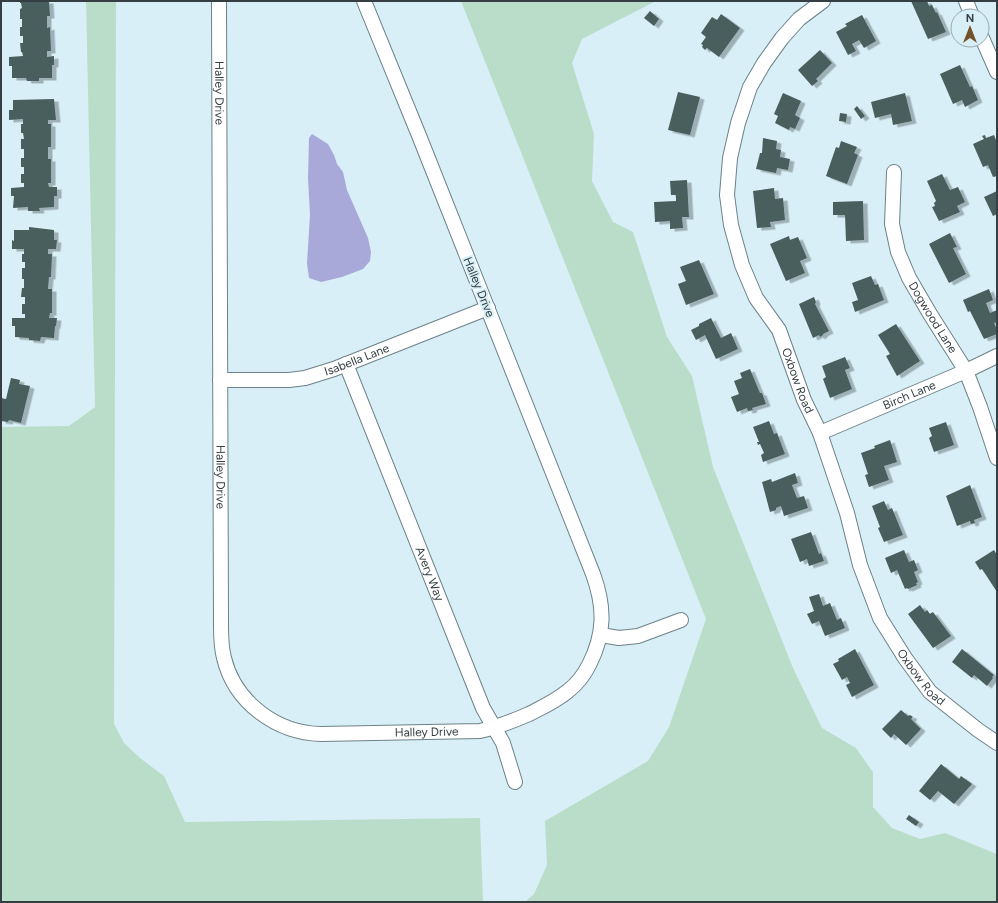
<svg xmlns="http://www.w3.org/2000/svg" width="998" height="903" font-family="Figtree,sans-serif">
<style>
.green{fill:#baddca}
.water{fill:#a8a9d9}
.building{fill:#495e5d;filter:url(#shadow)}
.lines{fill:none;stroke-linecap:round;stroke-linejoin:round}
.minor-casing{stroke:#6d8189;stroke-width:16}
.minor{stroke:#fff;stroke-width:14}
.labels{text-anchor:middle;stroke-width:4;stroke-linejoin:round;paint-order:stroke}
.street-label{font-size:12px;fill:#353e42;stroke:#d8eff7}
</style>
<defs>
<filter id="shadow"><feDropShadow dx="4.5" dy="2.5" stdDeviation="0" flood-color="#0004"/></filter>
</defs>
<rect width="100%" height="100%" fill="#d8eff7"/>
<g class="green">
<path d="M86,1H116L114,724L124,743L140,758L164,776L185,822L480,818L483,902H1V427L69,426L95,407Z"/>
<path d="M461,1H656L582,39L572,63L594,134L592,181L613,222L633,232L667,337L692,376L713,467L793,668L822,728L856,748L873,772V807L892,828L920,839L945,833L997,854V902H525L534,894L547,865L545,821L648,761L669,727L706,619Z"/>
</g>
<path class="water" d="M312,134L328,144L334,155L337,164L343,172L347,190L368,238L371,252L370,261L363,269L342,277L321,282L309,278L307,263L310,215L308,178L309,138Z"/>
<g class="building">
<path d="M20,1H49L50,16H47V28L50,27L51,51H47V57L54,56V65H52V78H39V81H27L26,78H12V66H9V57L23,56L22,52H21L20,43H23V36H20V27H22V19H20V9L22,8L21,3H20Z"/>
<path d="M911,1H927L929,6L932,5L936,13L937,12L946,32L928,39Z"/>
<path d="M650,11L659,19L654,26L644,18Z"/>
<path d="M721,14L740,28L719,57L707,48L705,50L702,47L703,45L701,44L706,37L701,33L712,17L717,20Z"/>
<path d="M862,15L876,41L864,48L859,40L852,44L856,51L848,55L836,32L847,26L845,24Z"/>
<path d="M820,50L832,63L816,79L818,81L812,86L798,70Z"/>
<path d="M960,65L970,87L972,86L978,100L965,107L962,100L953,104L940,74Z"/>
<path d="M678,92L700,97L690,135L668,130Z"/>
<path d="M783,93L801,101L795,115L800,118L795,129L790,127L789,130L775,123L778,116L774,114Z"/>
<path d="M905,93L912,121L893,125L891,114L875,118L871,102Z"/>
<path d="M54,99L56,120H48V124H51V147H48V159H51V183H48L49,187H57V196H54V207L39,208L40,211H28V207L13,208L14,196H11V188L24,187V183H21V174H24V167H21V158H24V149H21V139H24L23,133H21V124H23V119L9,120V110H13V100Z"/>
<path d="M857,106L865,116L861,119L854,109Z"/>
<path d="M840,113L847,114L846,122L839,121Z"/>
<path d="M985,135L986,138L994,135L997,143V176L993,177L988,165L983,167L973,144L984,139L982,136Z"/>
<path d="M763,138L777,141L776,149L781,150L780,157L790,159L788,170L777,168L776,173L756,169L760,153H762Z"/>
<path d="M841,141L857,147L854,153L858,155L847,184L826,176L836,147L839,148Z"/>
<path d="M942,174L950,190L958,187L965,202L957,206L960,212L939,221L932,207L935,206L934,203L936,201L927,181Z"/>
<path d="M687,180L689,217H682L683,228L670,229V221L655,222L654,202L676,201V195H671L670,181Z"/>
<path d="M774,188L775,199L783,198L785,220L770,222L771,227L757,228L753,191Z"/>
<path d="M997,191V214L993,216L984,197Z"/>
<path d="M863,201L864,240L846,241L845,215H833V202Z"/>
<path d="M29,227L54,230V240H57L56,249H48V254H52L51,277H49L48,289H52V313H50L49,318H57L56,326H55L54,338L41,337L40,341L29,340V338L15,337V326H12V318H25V314H22V304H25V297H21L22,288H24V279H22V268H25V262H22V254H24V249H12V240L14,241V230H29Z"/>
<path d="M950,233L957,247L953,248L966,274L949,283L929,244Z"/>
<path d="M789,236L790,240L798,237L807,258L800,261L805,273L786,281L770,244Z"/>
<path d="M699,260L714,294L686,305L678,284L686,281L680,267Z"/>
<path d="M871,276L875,285L878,284L884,300L855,312L852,302L858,300L852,283Z"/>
<path d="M989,289L993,300L986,303L990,313L997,310V322L994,323L997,330V334L984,339L970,311L968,312L963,300Z"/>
<path d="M814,297L816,302L815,304L829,331L823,334V335L820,337L819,335L813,338L799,304Z"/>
<path d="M711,318L721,338L731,333L738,349L716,359L705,335L696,340L691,330L699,326V324Z"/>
<path d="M896,324L920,361L897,376L886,356L890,354L878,335Z"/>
<path d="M845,357L850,368L845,370L852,389L830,398L823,379L826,377L822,366Z"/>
<path d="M750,369L760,393H762L766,404L752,408L753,410L748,411L747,408L737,412L731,397L739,394L734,381L742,378L740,373Z"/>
<path d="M11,378L20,380L19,384L30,386L21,423L9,420L8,422L1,421V398L6,399Z"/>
<path d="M769,421L774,434L777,433L785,454L763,462L761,455L764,453L760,444L758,445L757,442H759L753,427Z"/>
<path d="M946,422L954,445L934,452L929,438L932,436L929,428Z"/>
<path d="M890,440L897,462L884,466L889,480L869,487L865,475L868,474L861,453L875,448L874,446Z"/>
<path d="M795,473L798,483L792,485L797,498L804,496L808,508L784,516L781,506L776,508V510L770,512L762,482L771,479L772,482Z"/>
<path d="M970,485L982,517L974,520L975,523L971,524L970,521L957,526L946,496Z"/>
<path d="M884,501L888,510L892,508L903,535L884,542L878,528L880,527L872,506Z"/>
<path d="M811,532L819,554L821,553L824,561L809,566L807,559L800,562L791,539Z"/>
<path d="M904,550L909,562L914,560L918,570L914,572L918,582L916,583L917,585L908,589L907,588L905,589L897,570L891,573L885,558Z"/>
<path d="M994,550L997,555V592L982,569L980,570L975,562Z"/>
<path d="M819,594L823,606L830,603L837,620L841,618L845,628L825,636L819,621L812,624L807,614L814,611L809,597Z"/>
<path d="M920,605L925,612L927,610L930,614L933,612L951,636L933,648L908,614Z"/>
<path d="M855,649L874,685L852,697L846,685L850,683L847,677L842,680L833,664L839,661L838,659Z"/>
<path d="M962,649L994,675L992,677L993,678L987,686L974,675L972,678L952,662Z"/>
<path d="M901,710L908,716L910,715L913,717L911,719L921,729L906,745L894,734L891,738L882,729Z"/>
<path d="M941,764L959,779L961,776L972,784L954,804L938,791L930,800L919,791Z"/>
<path d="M909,815L919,822L916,826L906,819Z"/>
</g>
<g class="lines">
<defs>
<g id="minor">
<path id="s1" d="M219,1L221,625C221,636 221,647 224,658C235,703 277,733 321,734L480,731C498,727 513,721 529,714C543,707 556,701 568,691C577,684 584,675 589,665C605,634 605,607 593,574L420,138L364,1"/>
<path id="s2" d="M823,1L799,19L782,38L764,63L750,87L738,123L730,158L727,195L731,225L742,265L756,298L779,330L804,400L820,433L847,513L860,565L880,618L905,658L930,692L978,730L997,743"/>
<path d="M966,1L972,16"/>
<path d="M982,38L997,72"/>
<path id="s3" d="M894,172L892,224L898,252L909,278L930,314L966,371L980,407L997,458"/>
<path id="s4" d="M346,364L483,708L503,743L515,782"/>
<path id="s5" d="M220,380H289L305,378L334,369L488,308"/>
<path id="s6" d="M820,433L966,371L997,356"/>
<path d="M601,635L619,638L638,636L681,620"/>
</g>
</defs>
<use href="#minor" class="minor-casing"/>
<use href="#minor" class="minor"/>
</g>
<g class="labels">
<g class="street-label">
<text dy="4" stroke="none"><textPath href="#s1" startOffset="92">Halley Drive</textPath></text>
<text transform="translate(479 287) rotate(68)" y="4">Halley Drive</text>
<text dy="4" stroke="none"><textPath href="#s3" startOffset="155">Dogwood Lane</textPath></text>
<text dy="4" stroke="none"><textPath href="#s5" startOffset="140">Isabella Lane</textPath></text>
<text dy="4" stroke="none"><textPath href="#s2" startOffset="426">Oxbow Road</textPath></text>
<text dy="4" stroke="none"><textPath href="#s6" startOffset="97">Birch Lane</textPath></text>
<text dy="4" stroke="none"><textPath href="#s1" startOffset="476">Halley Drive</textPath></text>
<text dy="4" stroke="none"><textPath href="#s4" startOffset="226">Avery Way</textPath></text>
<text dy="4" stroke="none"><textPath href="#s2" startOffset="750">Oxbow Road</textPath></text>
<text dy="4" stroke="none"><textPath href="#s1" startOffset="895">Halley Drive</textPath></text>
</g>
</g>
<rect width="998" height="903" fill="none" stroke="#353e42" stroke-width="4"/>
<g transform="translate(970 28)"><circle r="19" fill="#d8eff7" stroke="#97a8af"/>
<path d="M0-3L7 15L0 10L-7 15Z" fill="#735229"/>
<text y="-6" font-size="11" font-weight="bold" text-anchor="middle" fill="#353e42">N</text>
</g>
</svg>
